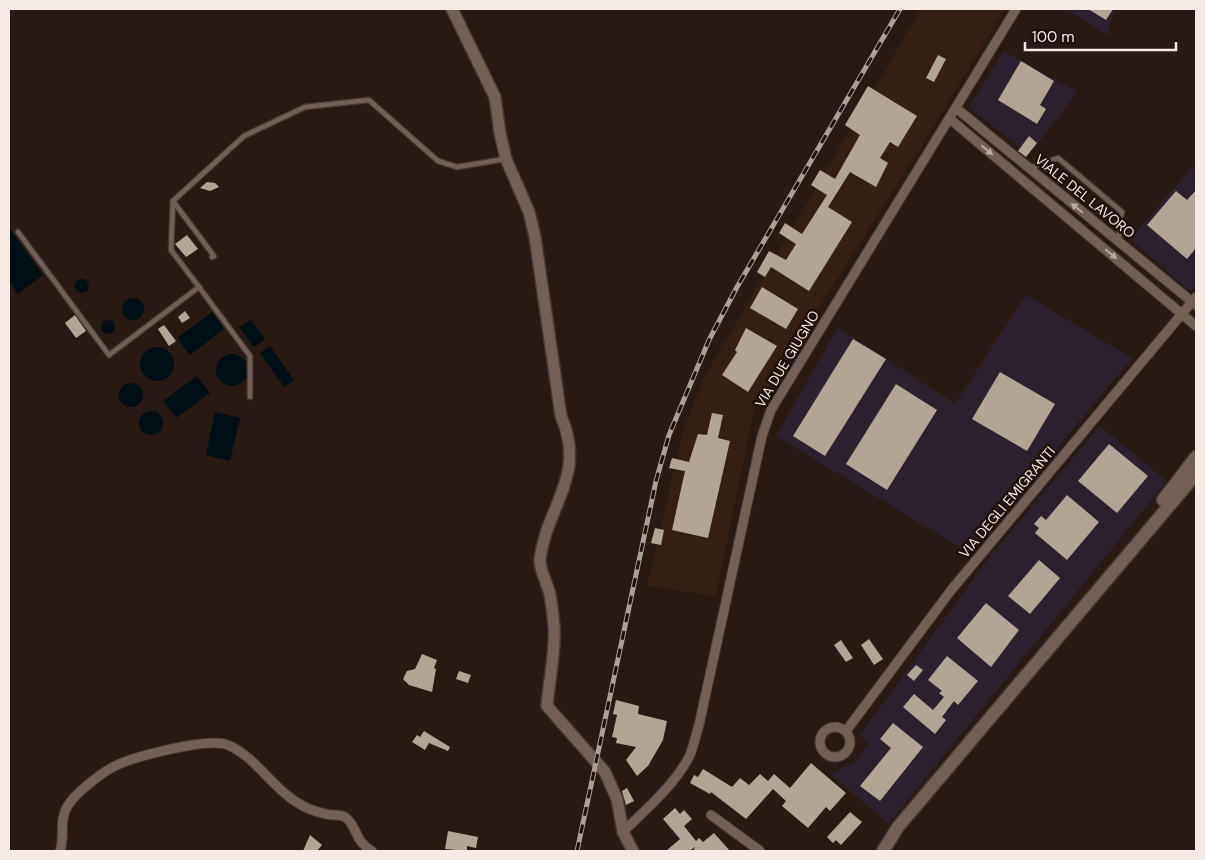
<svg xmlns="http://www.w3.org/2000/svg" width="1205" height="860" font-family="'DM Sans',sans-serif">
<style>
.built{fill:#341f14}
.industrial{fill:#2c202e}
.water{fill:#000f16}
.building{fill:#b3a595}
.lines{fill:none;stroke-linecap:round;stroke-linejoin:round}
.service-casing{stroke:#433733;stroke-width:7}
.minor-casing{stroke:#433733;stroke-width:11}
.tertiary-casing{stroke:#433733;stroke-width:14}
.secondary-casing{stroke:#433733;stroke-width:15}
.service{stroke:#726056;stroke-width:4.5}
.minor{stroke:#726056;stroke-width:9}
.tertiary{stroke:#726056;stroke-width:11}
.secondary{stroke:#726056;stroke-width:12}
.rail-casing{stroke:#ab9f99;stroke-width:5}
.rail{stroke:#1f1109;stroke-width:3;stroke-dasharray:9;stroke-linecap:butt}
.oneway{fill:#baaca4}
.labels{text-anchor:middle;stroke-width:5;stroke-linejoin:round;paint-order:stroke}
.street-label{font-size:14px;fill:#f5eae4;stroke:#1f1109}
</style>
<rect width="100%" height="100%" fill="#281a12"/>
<path class="built" d="M921,9H1005L925,140L754,410L716,596L647,586L684,427L705,376Z"/>
<g class="industrial">
<path d="M1066,9H1115L1107,35Z"/>
<path d="M1004,51L1077,92L1029,155L969,107Z"/>
<path d="M1196,163V285L1191,292L1130,239Z"/>
<path d="M1026,295L1132,358L969,553L776,436L838,327L955,404Z"/>
<path d="M1100,426L1167,481L888,824L831,774L854,762L868,744L860,735L984,564Z"/>
</g>
<g class="water">
<path d="M9,228L43,275L18,294L9,281Z"/>
<circle cx="82" cy="286" r="7"/>
<circle cx="133" cy="309" r="11"/>
<path d="M212,312L224,329L190,355L177,338Z"/>
<circle cx="108" cy="327" r="7"/>
<path d="M251,320L265,339L254,347L239,327Z"/>
<path d="M270,346L294,380L284,387L260,353Z"/>
<circle cx="157" cy="364" r="17"/>
<circle cx="232" cy="370" r="16"/>
<path d="M197,376L210,393L176,418L163,401Z"/>
<circle cx="131" cy="395" r="12"/>
<circle cx="151" cy="423" r="12"/>
<path d="M215,412L240,418L230,461L206,455Z"/>
</g>
<g class="building">
<path d="M1088,9H1113L1106,20Z"/>
<path d="M938,55L946,59L934,82L926,78Z"/>
<path d="M1021,61L1054,81L1040,105L1046,109L1037,124L998,100Z"/>
<path d="M868,86L917,116L898,147L890,142L880,158L888,163L876,187L850,172L828,207L852,222L809,291L771,267L765,277L757,272L769,251L786,260L796,244L779,233L785,223L802,234L827,195L811,185L820,170L835,179L860,135L845,125Z"/>
<path d="M1029,136L1037,143L1026,157L1018,151Z"/>
<path d="M207,182L215,183L219,187L210,191L200,188Z"/>
<path d="M1196,190V248L1187,259L1147,225L1176,191L1187,200Z"/>
<path d="M187,235L198,249L186,257L175,244Z"/>
<path d="M762,287L798,309L786,329L750,308Z"/>
<path d="M185,311L190,318L182,323L178,317Z"/>
<path d="M75,315L86,331L76,338L65,323Z"/>
<path d="M164,325L176,341L169,346L158,329Z"/>
<path d="M746,328L777,346L748,392L722,375L737,352L735,350Z"/>
<path d="M853,339L886,359L825,456L793,436Z"/>
<path d="M1000,372L1055,404L1027,451L972,419Z"/>
<path d="M896,384L937,410L887,490L846,464Z"/>
<path d="M712,413L723,415L718,438L730,441L708,538L672,530L685,471L669,468L672,458L689,462L698,434L707,435Z"/>
<path d="M1109,444L1148,476L1117,513L1078,481Z"/>
<path d="M1067,495L1099,522L1067,560L1035,533L1039,528L1034,524L1041,516L1046,520Z"/>
<path d="M655,528L664,530L661,545L651,543Z"/>
<path d="M1039,560L1060,578L1030,614L1008,596Z"/>
<path d="M986,603L1019,630L991,667L957,638Z"/>
<path d="M869,639L883,659L874,665L861,645Z"/>
<path d="M841,640L853,658L846,662L834,645Z"/>
<path d="M422,654L437,660L434,668L436,669L432,692L409,685L403,679L407,671L415,669Z"/>
<path d="M947,656L978,681L958,705L954,701L942,717L946,720L935,734L903,707L914,694L933,710L944,697L939,693L942,691L928,680Z"/>
<path d="M916,665L923,670L914,681L907,675Z"/>
<path d="M459,671L471,675L468,683L456,679Z"/>
<path d="M616,700L639,706L638,714L667,721L663,740L648,766L637,776L626,760L636,747L616,743L617,738L612,737L617,715L613,714Z"/>
<path d="M893,723L923,747L880,801L860,786L891,748L880,739Z"/>
<path d="M424,731L450,747L448,751L429,743L425,750L412,742L417,735L420,737Z"/>
<path d="M811,763L846,793L830,811L826,807L808,828L782,806L786,801L773,789L746,819L711,792L710,794L690,783L694,775L698,777L703,769L732,787L740,778L749,785L760,774L768,781L774,774L790,788Z"/>
<path d="M627,788L634,801L626,805L622,791Z"/>
<path d="M675,808L680,814L684,810L692,819L684,826L696,841L699,838L703,842L714,833L730,851H693L695,847L689,851H666L680,839L663,819Z"/>
<path d="M850,812L862,822L841,845L836,840L833,843L827,837Z"/>
<path d="M448,831L478,837L476,848L467,846V851L445,849Z"/>
<path d="M310,835L322,845L317,851H303Z"/>
</g>
<g class="lines">
<defs>
<g id="service">
<path d="M1029,168L1058,158L1122,212L1119,225V241"/>
<path d="M173,201L214,256L212,257"/>
<path d="M18,232L109,355L199,287L171,250L173,201L244,136L305,107L369,100L438,161L457,167L505,159"/>
<path d="M199,287L250,356V397"/>
</g>
<g id="minor">
<path d="M956,108L1196,305"/>
<path d="M950,119L1196,326"/>
<circle cx="835" cy="742" r="15"/>
<path d="M846,731L952,589L1196,297"/>
<path d="M711,815L760,851"/>
<path d="M623,832C647,808 675,785 690,755C694,745 696,734 699,725L762,436L771,410L1016,9"/>
<path d="M60,851C65,837 59,820 67,807C74,794 100,774 113,767C132,757 208,737 228,745C256,757 272,788 298,803C305,808 317,812 326,814C332,816 339,814 345,817C357,825 354,841 372,851"/>
</g>
<path id="tertiary" d="M452,9L495,97L500,133L506,159L529,212L535,237L561,416C587,476 547,505 540,559C539,570 548,584 550,595C552,605 553,616 554,626C556,650 549,681 547,706L605,772L617,799L623,832L633,851"/>
<g id="secondary">
<path d="M1163,500L1196,457"/>
<path d="M883,851L898,827L1196,474"/>
</g>
</defs>
<use href="#service" class="service-casing"/>
<use href="#minor" class="minor-casing"/>
<use href="#tertiary" class="tertiary-casing"/>
<use href="#secondary" class="secondary-casing"/>
<use href="#service" class="service"/>
<use href="#minor" class="minor"/>
<use href="#tertiary" class="tertiary"/>
<use href="#secondary" class="secondary"/>
<defs>
<path id="rail" d="M577,851L656,481L669,435L709,340L737,287L900,9"/>
</defs>
<use href="#rail" class="rail-casing"/>
<use href="#rail" class="rail"/>
</g>
<defs><path id="oneway-solid" d="M-6-.8H1V-3.2L6.5 0L1 3.2V.8H-6Z" transform="scale(1.25)"/></defs>
<g class="oneway">
<use href="#oneway-solid" transform="translate(987 150) rotate(40)"/>
<use href="#oneway-solid" transform="translate(1077 208) rotate(-141)"/>
<use href="#oneway-solid" transform="translate(1111 254) rotate(40)"/>
</g>
<g class="labels">
<g class="street-label">
<text transform="translate(1085 196) rotate(39)" y="5">VIALE DEL LAVORO</text>
<text transform="translate(787 359) rotate(-59)" y="5">VIA DUE GIUGNO</text>
<text transform="translate(1007 502) rotate(-50)" y="5">VIA DEGLI EMIGRANTI</text>
</g>
</g>
<rect width="1205" height="860" fill="none" stroke="#f5eae4" stroke-width="20"/>
<path d="M1025 42v8h151v-8" fill="none" stroke="#f5eae4" stroke-width="2.5"/>
<text x="1032" y="42" font-size="15" fill="#f5eae4" stroke="#1f1109" stroke-width="4" paint-order="stroke">100 m</text>
</svg>
